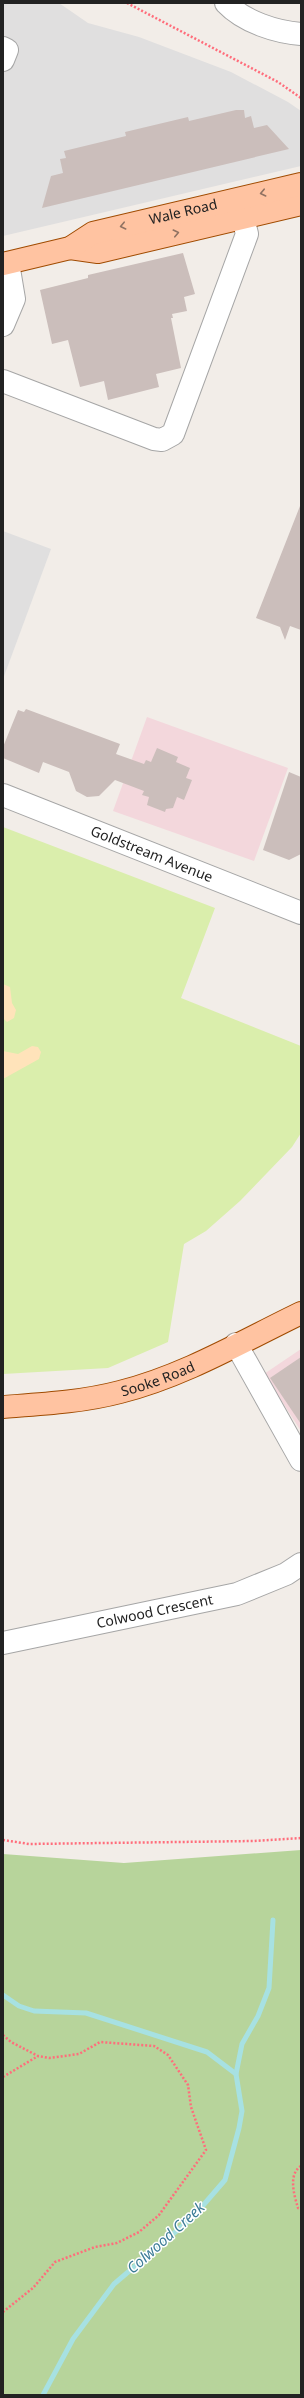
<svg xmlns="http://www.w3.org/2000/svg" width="304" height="2398" font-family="'Noto Sans',sans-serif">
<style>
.residential{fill:#e0dfdf}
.commercial{fill:#f3d7dc}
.grass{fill:#daeeac}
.forest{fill:#b7d49b}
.sand{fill:#ffe3ba}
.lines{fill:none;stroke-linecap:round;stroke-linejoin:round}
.stream{stroke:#a7e1e2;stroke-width:5}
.building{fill:#cbbebb}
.minor-casing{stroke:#a6a6a6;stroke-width:24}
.major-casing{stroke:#a04b00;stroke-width:24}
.path{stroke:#ff6d7b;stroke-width:2.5;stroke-dasharray:2 2;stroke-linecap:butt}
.minor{stroke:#fff;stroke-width:22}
.major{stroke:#ffc3a1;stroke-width:22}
.oneway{stroke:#907262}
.labels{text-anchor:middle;stroke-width:3;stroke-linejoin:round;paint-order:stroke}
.street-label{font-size:14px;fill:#222;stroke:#fff}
.water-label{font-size:15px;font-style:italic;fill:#3c7c97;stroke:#fff}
</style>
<rect width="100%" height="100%" fill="#f2ede8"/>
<g class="residential">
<path d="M3,3H59L88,23L139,37L231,72L288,102L301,111V166L3,236Z"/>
<path d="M3,531L51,549L3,679Z"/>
</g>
<g class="commercial">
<path d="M147,717L288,768L254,861L113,811Z"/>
<path d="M301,1349V1431L264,1374Z"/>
</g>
<path class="grass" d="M3,827L215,908L181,998L301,1046V1133L292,1147L240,1201L206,1231L184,1244L168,1342L108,1368L3,1374Z"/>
<path class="forest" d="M301,1850V2395H3V1854L124,1863Z"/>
<g class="sand">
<path d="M3,984L10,987L12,1003L16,1010L14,1018L7,1022L3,1018Z"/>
<path d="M32,1046L38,1047L41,1052L39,1059L3,1079V1051L18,1054Z"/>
</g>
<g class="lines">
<g class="stream">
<path d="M3,1995L19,2006L34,2011L86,2013L207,2052L236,2074L242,2111L239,2128L225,2180L193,2217L114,2284L73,2339L43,2395"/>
<path d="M236,2074L242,2044L258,2016L269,1988L273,1920"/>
</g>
</g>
<g class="building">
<path d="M236,110H244L245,118L251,116L254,128L267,125L289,149L42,208L51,176L63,173L60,159L66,158L64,151L126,136L125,132L188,117L189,121Z"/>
<path d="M183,253L195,294L184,297L187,311L172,314L173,318H171L181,368L156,374L159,387L108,400L104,381L80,387L68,340L52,344L40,290L88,278V275Z"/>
<path d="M300,506L301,630L290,626L285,640L280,627L256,618Z"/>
<path d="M26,709L120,744L116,754L144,764L146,760L151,762L157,748L178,757L176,762L190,768L186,778L192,780L184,800L177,797L173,808L166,809L165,812L147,805L149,797L142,795L144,791L115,780L99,796L87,797L76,791L69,772L43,762L39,773L3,758V747L18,710L24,712Z"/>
<path d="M289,772L301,777V854L289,860L263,850Z"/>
<path d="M301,1357V1424L270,1378Z"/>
</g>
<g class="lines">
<defs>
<g id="minor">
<path d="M226,3C244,22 276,32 301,34"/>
<path d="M3,48L7,50L3,60"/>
<path d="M3,325L14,299L8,263"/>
<path d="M3,381L154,439L162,440L173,434L247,234L243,218"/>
<path id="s1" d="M3,795L301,913"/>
<path d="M236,1344L301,1460"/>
<path id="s2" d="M3,1643L237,1594L286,1574L301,1564"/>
</g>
<g id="major">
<path d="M70,248L98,252L301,204"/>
<path id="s3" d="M3,264L70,248L93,233L301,184"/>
<path id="s4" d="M3,1407C43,1404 82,1402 120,1392C184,1376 243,1341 301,1313"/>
</g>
</defs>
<use href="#minor" class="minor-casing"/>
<use href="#major" class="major-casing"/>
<g class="path">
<path d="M127,3L278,82L301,98"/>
<path d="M3,1840L29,1844L254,1841L301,1838"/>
<path d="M3,2035L11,2042L38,2056L49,2058L79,2054L100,2042L154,2046L168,2055L188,2085L191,2107L206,2150L159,2215L139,2232L117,2243L95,2247L55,2262L33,2288L3,2312"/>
<path d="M3,2077L38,2056"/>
<path d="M301,2166C288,2174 294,2195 298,2208L301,2209"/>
</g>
<use href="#minor" class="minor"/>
<use href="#major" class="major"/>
</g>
<defs><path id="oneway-chevron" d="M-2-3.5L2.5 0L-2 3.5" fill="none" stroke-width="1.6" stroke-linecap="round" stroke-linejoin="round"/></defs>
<g class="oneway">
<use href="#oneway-chevron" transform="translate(263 193) rotate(167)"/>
<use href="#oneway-chevron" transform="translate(123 226) rotate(167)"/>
<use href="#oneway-chevron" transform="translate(176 233) rotate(-13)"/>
</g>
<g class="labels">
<g class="street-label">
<text dy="5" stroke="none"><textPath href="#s3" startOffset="189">Wale Road</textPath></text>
<text dy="5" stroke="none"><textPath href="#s1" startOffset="160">Goldstream Avenue</textPath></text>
<text dy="5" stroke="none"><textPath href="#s4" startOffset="158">Sooke Road</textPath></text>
<text dy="5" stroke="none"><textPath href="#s2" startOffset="155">Colwood Crescent</textPath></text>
</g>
<g class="water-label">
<text transform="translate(166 2238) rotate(-42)" y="5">Colwood Creek</text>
</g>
</g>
<rect width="304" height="2398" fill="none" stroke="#222222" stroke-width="8"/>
</svg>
